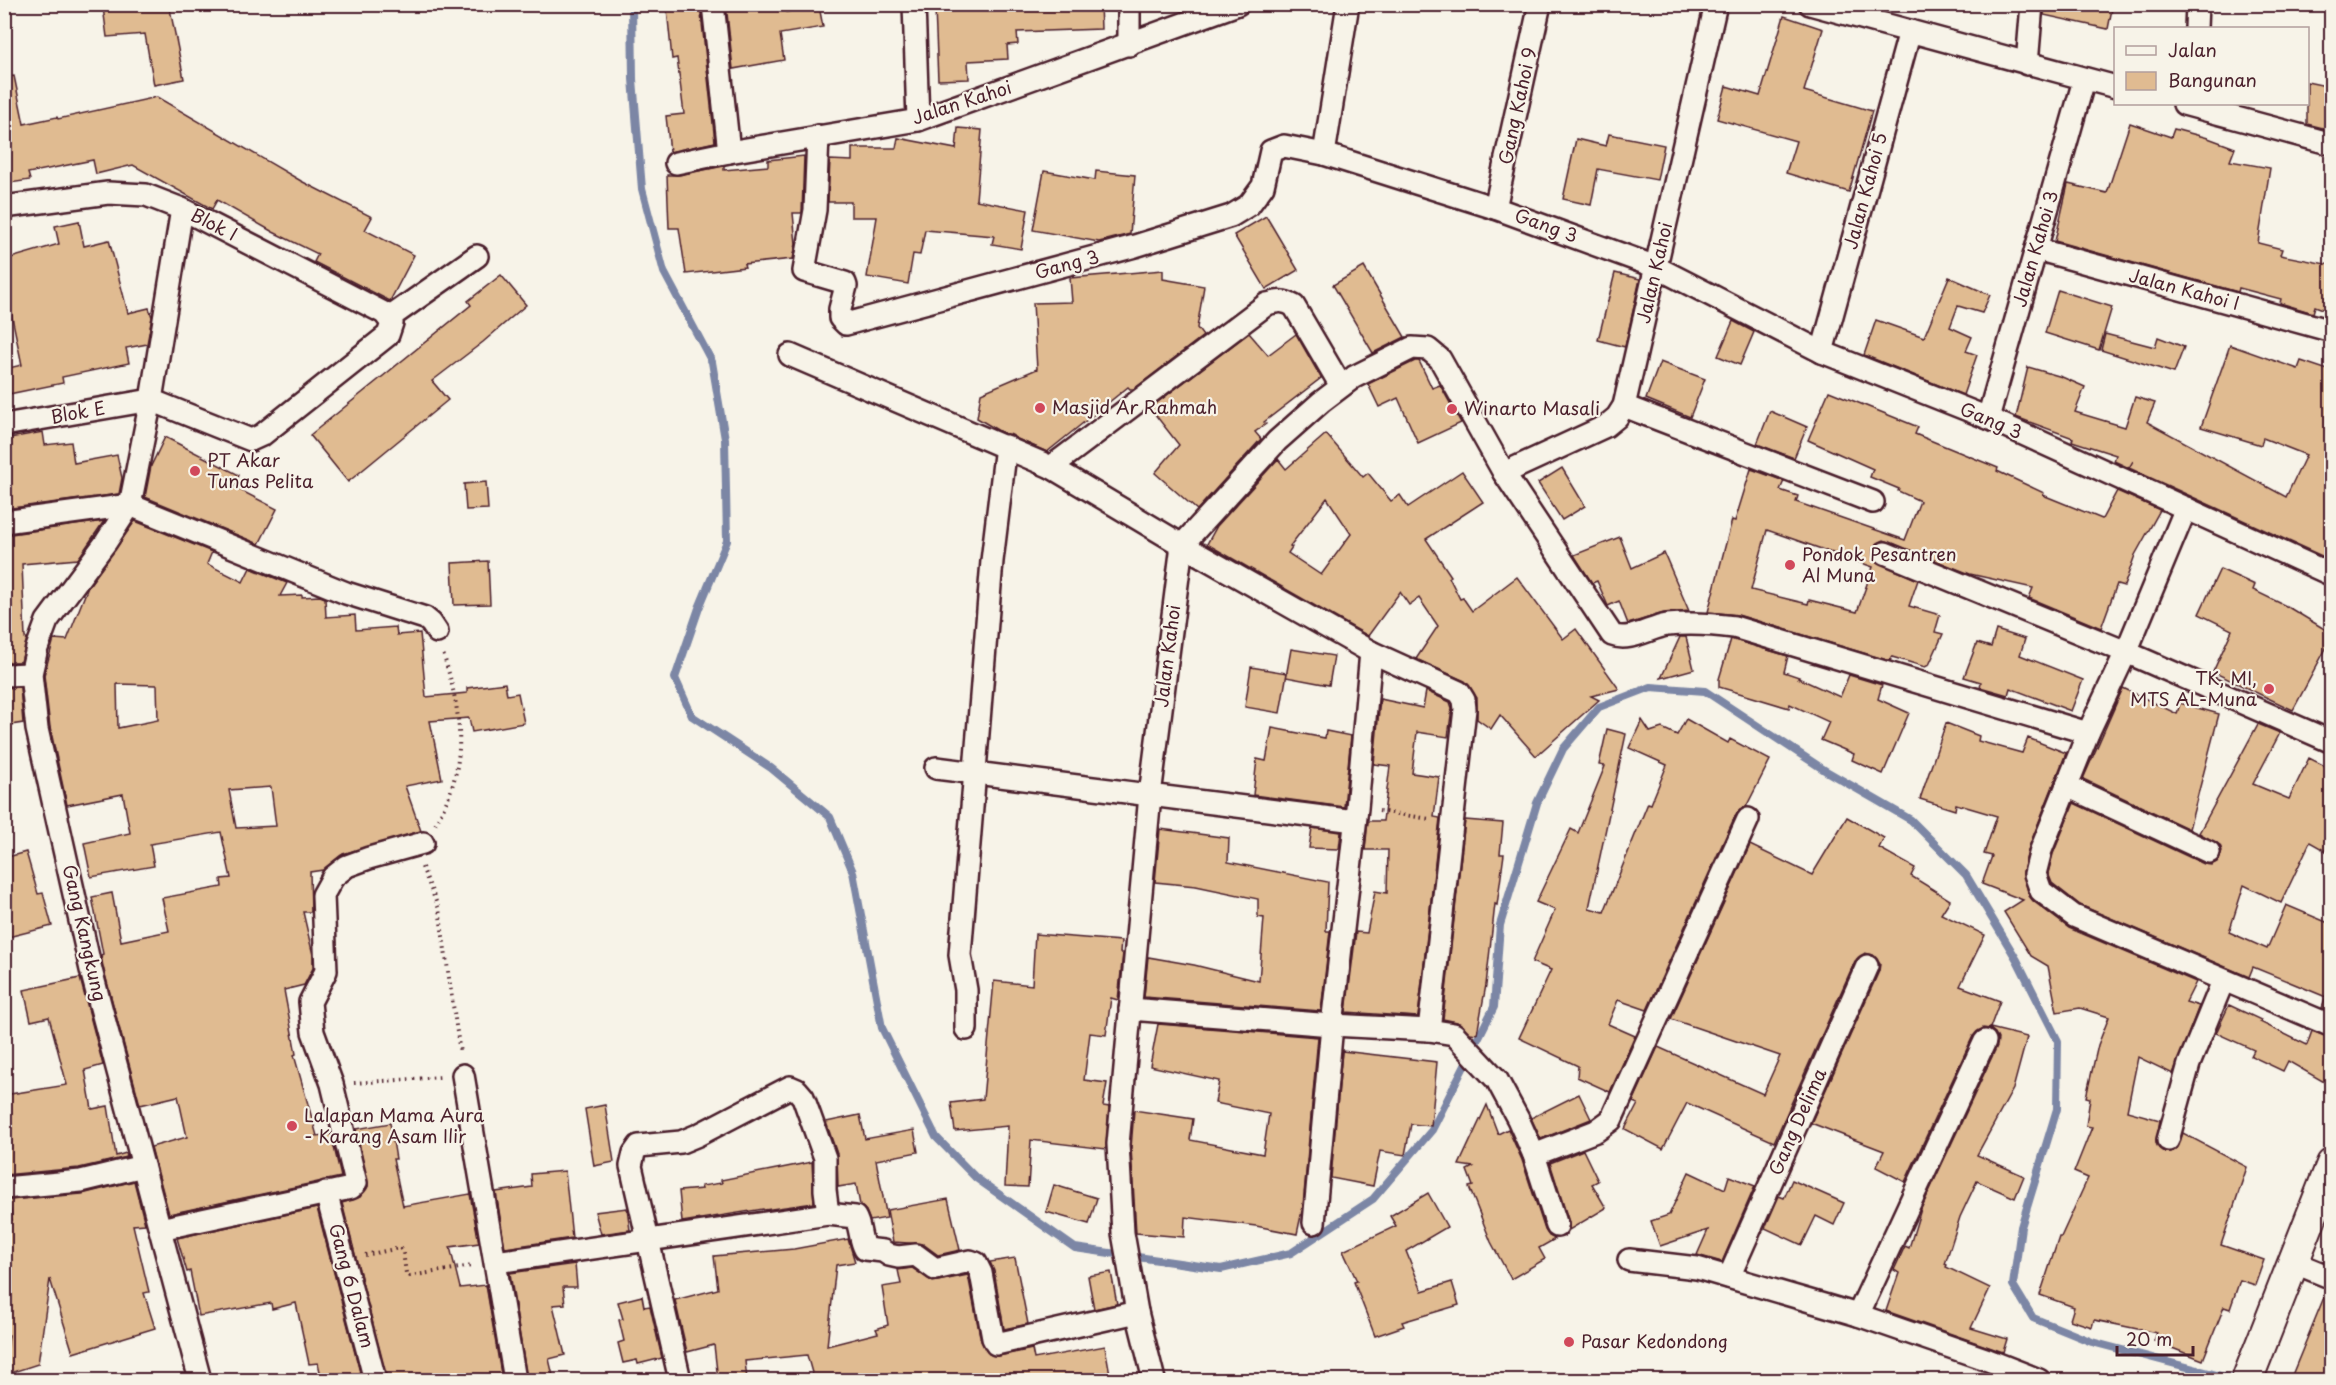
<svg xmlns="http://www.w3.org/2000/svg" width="2336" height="1385" font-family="'Playpen Sans',sans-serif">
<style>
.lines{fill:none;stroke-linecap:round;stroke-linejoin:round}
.stream{stroke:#7b86a5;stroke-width:8}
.building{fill:#e0bb91;stroke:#4a1f2b;stroke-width:1.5;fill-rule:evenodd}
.street-casing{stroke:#4a1f2b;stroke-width:26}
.secondary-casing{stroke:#4a1f2b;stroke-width:34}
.path{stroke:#4a1f2b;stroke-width:4;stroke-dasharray:1.5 4.5;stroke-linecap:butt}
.street{stroke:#f7f3e8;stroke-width:21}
.secondary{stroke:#f7f3e8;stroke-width:30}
.poi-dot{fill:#d1495b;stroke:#f7f3e8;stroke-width:2}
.labels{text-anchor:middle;stroke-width:4.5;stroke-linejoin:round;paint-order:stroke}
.street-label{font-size:18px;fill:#4a1f2b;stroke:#f7f3e8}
.poi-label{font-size:18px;fill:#4a1f2b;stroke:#f7f3e8;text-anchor:start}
</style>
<rect width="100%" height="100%" fill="#f7f3e8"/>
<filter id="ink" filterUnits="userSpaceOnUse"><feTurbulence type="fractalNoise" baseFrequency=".0167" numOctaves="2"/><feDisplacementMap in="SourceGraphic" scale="12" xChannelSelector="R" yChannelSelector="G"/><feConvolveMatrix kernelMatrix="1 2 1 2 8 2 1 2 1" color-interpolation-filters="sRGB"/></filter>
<g filter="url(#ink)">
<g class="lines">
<path class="stream" d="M632,4L633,79L642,189L664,272L712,362L725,439L727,541L699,608L675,678L692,716L771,768L830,817L853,872L882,1028L936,1137L976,1178L1075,1248L1221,1269L1291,1253L1373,1199L1432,1130L1494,1007L1500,925L1537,803L1563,749L1599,707L1651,687L1705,691L1826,771L1911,820L1966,875L2017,960L2058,1041L2057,1109L2021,1227L2013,1285L2033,1318L2092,1342L2236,1380"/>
</g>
<g class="building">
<path d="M132,4H169L184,79L154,85L145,34L107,37L103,7Z"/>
<path d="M726,4H785L786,12L819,6L823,27L780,34L784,60L733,69Z"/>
<path d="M997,4H1100L1101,29L1017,32L1018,44L1007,45L1008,59L968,61L969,79L938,80L935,9L997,7Z"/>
<path d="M2045,4H2113L2108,29L2044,15Z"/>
<path d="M700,5L715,142L670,152L666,116L684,114L677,58L672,59L667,9Z"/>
<path d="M1784,16L1823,29L1804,91L1872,111L1849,192L1786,173L1796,141L1717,119L1726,86L1760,96Z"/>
<path d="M14,76L24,124L57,117L58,119L157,97L301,181L372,217L365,230L414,255L390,301L314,262L318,254L273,232L217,200L212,209L133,165L96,174L93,160L28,173L30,180L4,184V77Z"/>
<path d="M2307,82L2331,87V130L2307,124Z"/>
<path d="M2130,123L2171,137L2174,129L2208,138L2235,148L2230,161L2270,168L2258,243L2282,249L2280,255L2331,265V312L2315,306L2313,313L2280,303L2281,299L2239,288L2238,292L2055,241L2068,184L2107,193Z"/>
<path d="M958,128L982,130L976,200L1028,210L1021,249L992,244L994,236L925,230L920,255L913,254L908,284L867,277L877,217H851V202H828L830,160L852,161V148H896L898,138L956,149Z"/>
<path d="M1609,134L1664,145L1657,180L1598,169L1591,205L1563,199L1576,139L1606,146Z"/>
<path d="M804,156L802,213H793L796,244L793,259L744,264L745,267L686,274L679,228H669L667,175H679L724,166V170L768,166V160Z"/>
<path d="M1044,171L1095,180L1096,171L1135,175L1130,234L1099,242L1033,230Z"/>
<path d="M1266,216L1298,270L1266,289L1234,235Z"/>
<path d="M79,221L84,246L109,240L128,313L149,308L152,317L147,344L126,348L129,363L62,377L63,383L4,395V369L22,365L8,298H4V260L59,244L55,226Z"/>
<path d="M1364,267L1405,337L1373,353L1333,285Z"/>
<path d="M1163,270V279L1204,286L1197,328L1203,336L1134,389H1130L1128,387L1047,452L999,431L977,418L981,393L1037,369L1033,303L1072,302L1070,278Z"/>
<path d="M1615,273L1640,279L1625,347L1598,340Z"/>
<path d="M501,275L526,305L483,342L432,381L448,400L348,482L310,435L471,305L468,301Z"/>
<path d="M1949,277L1990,295L1982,313L1958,306L1950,327L1972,337L1966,351L1977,355L1963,395L1864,355L1876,320L1924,337Z"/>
<path d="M2058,290L2112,307L2099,350L2045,333Z"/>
<path d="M1733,321L1754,332L1740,365L1718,356Z"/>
<path d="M1249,333L1268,355L1296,334L1321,378L1264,422L1266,424L1255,432L1261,439L1197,510L1155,473L1179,445L1150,408Z"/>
<path d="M2105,334L2155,347L2158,337L2184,347L2174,373L2101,350Z"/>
<path d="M2230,345L2298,369L2301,361L2331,371V543L2324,557L2129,468L2133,461L2129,468L2114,461L2116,455L2072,441L2073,438L2016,417L2028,367L2062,377L2085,387L2075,412L2125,427L2135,397L2155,403L2147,422L2286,497L2306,455L2263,438L2261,445L2201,427Z"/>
<path d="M1415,361H1419L1432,388L1440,385L1461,423L1418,443L1398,398L1379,407L1368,384Z"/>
<path d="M1660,362L1705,379L1690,417L1646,399Z"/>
<path d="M1829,391L1918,427L1915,434L1998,468L1997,471L2044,493L2043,495L2102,519L2117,491L2160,510L2135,555L2124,586L2117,584L2101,628L2029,598L2033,588L1970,574L1884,540L1878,543L1873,549V555L1875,561L1918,580L1909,606L1940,615L1935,632L1943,634L1929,665L1925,667L1892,657L1890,661L1738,615L1708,612L1732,520L1735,521L1751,469L1784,481L1780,490L1798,496L1796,502L1905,540L1920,501L1898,491L1899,489L1870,477L1873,469L1808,440ZM1767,530L1873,567L1857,612L1809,600L1808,604L1751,590Z"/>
<path d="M1770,411L1807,427L1794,458L1757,444Z"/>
<path d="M43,432L45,445L71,442L74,463L117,455L122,478L119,494L4,509V439Z"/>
<path d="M1326,434L1363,477L1368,473L1391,501L1400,495L1408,507L1462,471L1483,502L1426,539L1451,576L1449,577L1460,599L1463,598L1472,611L1517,577L1563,639L1576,629L1619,689L1591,696L1599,700L1536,756L1500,715L1491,729L1477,719V698L1465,681L1416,659L1438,626L1419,598L1409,605L1400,592L1368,636L1207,544L1217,526L1278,459L1286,469ZM1327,498L1351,534L1321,575L1288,553L1292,547L1290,546Z"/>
<path d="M165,437L239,475L234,487L277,509L259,544L145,497L151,466Z"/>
<path d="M1562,468L1585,506L1562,520L1538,483Z"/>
<path d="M486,482L488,509L466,510L464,484Z"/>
<path d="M104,521L78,559L22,564L25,638H27L21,662H4V535Z"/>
<path d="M135,521L212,552L207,564L243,582L250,568L287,583L280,596L302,595V597L320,596L325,598L326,617L355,615L356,630L396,627L397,635L420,633L426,697L467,693V688L505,683L507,695L518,693L524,723L472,732L469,718L430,721L442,779L405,786L421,831L343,854L323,870L310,872L311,912H303L313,955V968L304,985L284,990L296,1054L294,1055L317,1136L331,1134L341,1177L169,1214L151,1147L187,1137L178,1096L140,1105L103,967L101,955L103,954L92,897L112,893L121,941L169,931L162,898L222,887L221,879L231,878L221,832L150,844L154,866L91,877L84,843L130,833L123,794L67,805L50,727L44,675L54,639L67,640L88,587ZM117,684L157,685L158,720L118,728ZM271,787L276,826L236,828L229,790Z"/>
<path d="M1620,537L1632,568L1664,553L1689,611L1664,613L1628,624L1619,601L1608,606L1597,581L1592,583L1574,555Z"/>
<path d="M488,561L490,604L454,605L452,563Z"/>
<path d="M2220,569L2255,585L2253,590L2288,607L2331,633V639L2293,710L2213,672L2232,630L2199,614Z"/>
<path d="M1996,630L2025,639L2020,655L2083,680L2071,711L2010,688L2008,695L1980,687L1981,682L1964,677L1977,643L1991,647Z"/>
<path d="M1680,637H1686L1694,669L1661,678Z"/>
<path d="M1731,639L1788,656L1784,672L1799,677L1798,678L1840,697L1849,675L1882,685L1878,699L1909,713L1883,774L1852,760L1854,754L1821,740L1829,722L1790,704L1789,708L1719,687V679Z"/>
<path d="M1291,649L1334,656L1329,685L1286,677Z"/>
<path d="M1251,667L1287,673L1280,713L1245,707Z"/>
<path d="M20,687L23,723L4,726V688Z"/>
<path d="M2123,688L2177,714L2180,703L2219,714L2189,829L2083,779Z"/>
<path d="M1426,691L1450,702L1452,708L1448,737L1417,732L1412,773L1439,777L1434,817L1440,818L1418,1017L1346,1012L1356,932L1367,933L1375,891L1387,893L1388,850H1365L1368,821H1383L1390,766L1374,764L1380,699L1423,708Z"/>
<path d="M1686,719L1728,743L1730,739L1770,760L1746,807L1736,814L1647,1010L1618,1000L1608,1024L1635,1036L1610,1092L1577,1077L1578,1066L1519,1038L1551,970L1532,962L1555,910L1536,902L1571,829L1578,833L1605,766L1599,765L1607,729L1626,734L1589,908L1604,912L1648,803L1651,804L1667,765L1629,748L1642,720L1650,732L1662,728L1677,735Z"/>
<path d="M1946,723L1979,736L1978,741L2022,753L2028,738L2066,753L2029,847L2023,872L2029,896L2033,901L2069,928L2196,982L2186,1002L2199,1006L2173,1074L2138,1057L2127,1111L2160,1120L2156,1143L2159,1148L2164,1152H2171L2177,1149L2183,1133L2247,1167L2221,1245L2264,1260L2255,1285L2240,1280L2230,1309L2224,1307L2203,1360L2154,1341L2157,1333L2094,1320L2092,1327L2070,1320L2074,1307L2040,1295L2059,1237H2061L2088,1178L2074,1172L2092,1127L2086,1126L2090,1098L2086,1097L2098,1045L2109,1017L2080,1008L2057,1012L2048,966L2031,956L2004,912L2023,900L1982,884L1992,856L1984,854L1997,816L1956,804L1955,810L1920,799Z"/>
<path d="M2258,724L2280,733L2253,784L2289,799L2309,758L2331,769V854L2310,842L2281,903L2244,885L2229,932L2267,949L2286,905L2331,924V1012L2322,1008L2326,997L2253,967L2249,977L2080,905L2052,883L2048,873L2053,854L2074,803L2204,864L2211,865L2217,862L2222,851L2220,845L2199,833Z"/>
<path d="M1272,728L1325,738L1326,731L1351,736L1344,807L1253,795L1257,759L1266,761Z"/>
<path d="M1847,817L1884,838L1879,848L1915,868L1911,876L1950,900L1941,914L1985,935L1960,986L2000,1001L1990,1028L2027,1037L2013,1089L1977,1155L2024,1176L2015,1198L1977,1181L1960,1217L1945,1264L1947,1265L1946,1267L1990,1288L1971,1328L2007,1339L2003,1352L1886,1311L1899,1273L1894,1270L1905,1246L1909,1248L1921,1209L1997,1046L1998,1039L1995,1033L1990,1029L1983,1028L1973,1036L1905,1182L1876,1167L1884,1151L1811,1123L1879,971L1880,964L1873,955L1865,953L1855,961L1774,1142L1687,1103L1663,1149L1625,1129L1638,1104L1633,1102L1658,1047L1763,1094L1780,1056L1671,1019L1750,845L1812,875Z"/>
<path d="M1465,820L1503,823L1500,854H1504L1497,905L1495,904L1486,985L1477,1034L1470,1033L1457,1022L1443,1019Z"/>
<path d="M1312,828L1341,832L1339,849L1309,848Z"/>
<path d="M1160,829L1229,838L1228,862L1328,882L1326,931H1330L1321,1011L1144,997L1148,957L1194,965L1259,981L1264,918L1258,917V899L1196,886L1155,882Z"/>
<path d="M26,852L38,894L43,893L52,926L4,938V858Z"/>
<path d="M1035,934L1121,941L1120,953H1123L1118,1000L1111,998L1106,1035L1090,1033L1084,1080L1107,1083L1103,1106L1109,1107L1106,1149L1031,1140L1028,1187L1005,1186L1008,1126L955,1131L951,1103L983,1099L994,981L1032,985Z"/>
<path d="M80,978L103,1065L85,1070L92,1109L108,1106L116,1156L126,1153L127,1157L79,1168L4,1175V1095L67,1085L49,1017L31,1021L24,990Z"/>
<path d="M2229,1005L2261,1020L2260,1022L2307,1045L2312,1031L2331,1038V1086L2288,1061L2283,1071L2251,1056L2254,1050L2216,1033Z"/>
<path d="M1158,1024L1318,1037L1303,1206L1297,1234L1256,1226L1185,1217L1184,1237L1136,1233L1131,1148L1134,1110L1193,1119L1190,1140L1263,1154L1269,1114L1215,1103L1219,1081L1150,1066Z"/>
<path d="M1342,1051L1437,1062L1431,1126L1411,1124L1405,1155L1380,1151L1373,1186L1331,1178Z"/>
<path d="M1579,1094L1591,1119L1541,1139L1531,1118Z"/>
<path d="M605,1105L614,1162L594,1166L585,1109Z"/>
<path d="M1487,1105L1498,1134L1508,1129L1522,1160L1545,1230L1549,1236L1555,1239L1539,1248L1545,1259L1511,1279L1491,1242L1469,1187L1473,1186L1467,1170L1473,1167L1459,1165Z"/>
<path d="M860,1115L865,1139L914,1130L918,1152L876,1160L887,1218L870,1221L866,1211L860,1205L856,1184L838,1187L837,1154L826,1122Z"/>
<path d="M390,1123L396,1159H393L403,1206L470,1194L479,1243L450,1247L460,1288L486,1285L502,1380H450L449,1377L426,1380H387L342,1203L360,1197L368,1186L356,1129Z"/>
<path d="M1583,1150L1598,1181L1592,1184L1606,1208L1569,1230V1222L1550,1163Z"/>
<path d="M812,1162L814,1203L764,1210L763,1209L682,1222L679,1191L702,1189L701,1186L722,1183L721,1180Z"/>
<path d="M565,1171L572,1238L505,1248L496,1192L532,1187L531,1174Z"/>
<path d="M1689,1172L1725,1189L1729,1176L1755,1186L1722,1262L1697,1255L1708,1230L1660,1246L1651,1221L1669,1215Z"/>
<path d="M1792,1180L1844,1203L1834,1225L1816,1216L1802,1245L1765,1228L1779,1196L1784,1198Z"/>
<path d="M134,1181L145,1224L133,1225L149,1292L144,1293L155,1328L73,1353L50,1279L38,1364L4,1375L9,1335H4V1328L10,1272H4V1221L12,1220L9,1200L82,1194Z"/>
<path d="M1054,1185L1097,1198L1089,1224L1046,1212Z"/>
<path d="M1428,1193L1447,1227L1406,1251L1422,1291L1452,1282L1459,1305L1402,1322L1404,1326L1375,1336L1354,1282L1357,1281L1343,1251L1396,1226L1390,1216Z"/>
<path d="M948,1199L960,1250L938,1255L923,1244L893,1242L887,1210Z"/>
<path d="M317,1208L362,1380H322L318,1363L309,1364L296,1303L272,1309L271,1303L199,1316L190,1271L187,1272L177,1238Z"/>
<path d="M627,1208L630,1230L601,1234L595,1212Z"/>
<path d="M848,1239L855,1262L836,1265L827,1346L878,1333L876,1329L888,1325L882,1287L901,1284L898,1270L912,1268L933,1282L968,1275L981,1341L989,1354L999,1356L1032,1349L1034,1359L1105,1346L1111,1380H814L807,1355L745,1361L747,1380H718L714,1345L687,1352L675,1300L718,1289L714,1256L794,1249Z"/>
<path d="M1015,1258L1028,1324L1004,1329L994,1271L990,1262Z"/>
<path d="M575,1264L577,1287H563L565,1304L553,1305L565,1355L549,1359L554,1380H527L510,1273Z"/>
<path d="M1111,1272L1117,1304L1094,1309L1088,1276Z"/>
<path d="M2327,1290H2331V1380H2290Z"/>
<path d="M642,1296L644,1307L650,1306L662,1358L638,1364L637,1360L623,1363L618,1343L624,1341L619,1320L623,1319L618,1302Z"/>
</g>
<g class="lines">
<defs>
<g id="street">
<path d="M713,4L729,152"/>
<path d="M914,4L918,120"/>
<path d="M1129,4V45"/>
<path d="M1810,4L2116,87"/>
<path d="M2196,28L2197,4"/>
<path d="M2027,64L2032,4"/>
<path d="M2184,104L2332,144"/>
<path d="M818,136L815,210L804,271L845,283L846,286L840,309V318L846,324L1135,246L1231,216L1249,205L1263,186L1271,151L1284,146L1324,154L1495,208L1656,267L1822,352L1988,418L2332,575"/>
<path d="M1324,154L1348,4"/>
<path d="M676,163L729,152L918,120L1238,4"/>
<path d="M4,207L108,193L146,195L182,209L384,313L392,323L388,335L262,435L251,440L151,400L4,425"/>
<path d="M1495,208L1540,4"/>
<path d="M182,209L151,400L130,505L106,542L47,621L37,648L31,674L37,729L91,970L200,1380"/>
<path d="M2036,249L2332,331"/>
<path d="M389,318L477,256"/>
<path d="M1822,352L1910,31"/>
<path d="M790,355L1051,467L1182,545L1371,652L1459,692L1464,700L1465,709L1429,1030"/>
<path d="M1624,406L1873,502"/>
<path d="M1988,418L2084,80"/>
<path d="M1051,467L1267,304C1278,301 1284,300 1294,306L1341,386"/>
<path d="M1504,473L1606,426L1617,417L1624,406L1716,4"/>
<path d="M2186,508L2126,652L2088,733L2041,850L2035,874L2041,891L2074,916L2332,1026"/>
<path d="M4,522L130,505L346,593L425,618L431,623L437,632"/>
<path d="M1885,553L2126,652L2332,742"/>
<path d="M4,675L31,674"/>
<path d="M936,768L1355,821"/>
<path d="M2067,786L2209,852"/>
<path d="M1130,1009L1332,1025L1429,1030L1454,1034L1497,1080L1518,1119L1534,1155L1557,1226"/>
<path d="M966,1029V990L960,955L992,561L1006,446"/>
<path d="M463,1075L515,1380"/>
<path d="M2168,1140L2189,1064L2223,981"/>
<path d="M1534,1155L1596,1131L1611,1120L1748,819"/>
<path d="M4,1188L81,1181L143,1166"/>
<path d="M326,1192L375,1380"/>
<path d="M1314,1223L1332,1025L1357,808L1371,652"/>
<path d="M160,1229L351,1188L356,1183L332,1084L313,1032L310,1002L326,971L323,895L333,877L347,866L369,858L423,843"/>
<path d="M1629,1260L1697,1268L1858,1315L1988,1360L2039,1380"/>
<path d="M496,1262L828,1214L855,1217C861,1227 859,1238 865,1249L883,1251L889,1255L898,1257L916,1255L935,1269L970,1261L976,1263L981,1273L993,1338L996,1344L1137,1312"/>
<path d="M2293,1262L2332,1278"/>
<path d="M1729,1277L1867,966"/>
<path d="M1858,1315L1985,1041"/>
<path d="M680,1380L631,1166L634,1153L639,1146L681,1142L698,1135L790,1087L797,1090L803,1097L825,1158V1190L828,1214"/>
<path d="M1154,1380L1137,1312L1123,1233L1118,1144L1150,795L1182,545L1277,441L1321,402L1354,377L1412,348L1428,349L1440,359L1504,473L1612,635C1630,642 1649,628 1667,625C1689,623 1712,624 1734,627L2088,733"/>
</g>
<path id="secondary" d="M2247,1380L2332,1164"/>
</defs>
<use href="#street" class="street-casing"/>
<use href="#secondary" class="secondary-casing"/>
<g class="path">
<path d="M1379,811L1430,819"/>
<path d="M435,824C470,765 462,715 443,653"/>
<path d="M422,867L439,909L460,1053"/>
<path d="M354,1083L442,1077"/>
<path d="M365,1255L400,1248L403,1252L406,1273L410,1276L472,1266"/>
</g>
<use href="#street" class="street"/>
<use href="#secondary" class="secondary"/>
</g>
</g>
<g class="poi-dot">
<circle cx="1040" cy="408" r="6"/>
<circle cx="1452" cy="409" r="6"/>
<circle cx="195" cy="471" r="6"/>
<circle cx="1790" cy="565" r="6"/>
<circle cx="2269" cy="689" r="6"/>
<circle cx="292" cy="1126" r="6"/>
<circle cx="1569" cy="1342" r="6"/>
</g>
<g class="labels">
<g class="street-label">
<text transform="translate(962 103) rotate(-18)" y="6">Jalan Kahoi</text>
<text transform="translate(1518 106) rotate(-78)" y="6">Gang Kahoi 9</text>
<text transform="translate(1866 191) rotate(-75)" y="6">Jalan Kahoi 5</text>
<text transform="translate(214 225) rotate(27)" y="6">Blok I</text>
<text transform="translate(1546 226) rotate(20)" y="6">Gang 3</text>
<text transform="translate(2036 249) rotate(-74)" y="6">Jalan Kahoi 3</text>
<text transform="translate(1067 265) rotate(-15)" y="6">Gang 3</text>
<text transform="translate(1655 273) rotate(-77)" y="6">Jalan Kahoi</text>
<text transform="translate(2184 290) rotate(15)" y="6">Jalan Kahoi I</text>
<text transform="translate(78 413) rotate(-10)" y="6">Blok E</text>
<text transform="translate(1991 421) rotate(23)" y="6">Gang 3</text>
<text transform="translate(1168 656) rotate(-83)" y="6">Jalan Kahoi</text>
<text transform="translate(84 933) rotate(77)" y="6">Gang Kangkung</text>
<text transform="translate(1798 1122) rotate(-66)" y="6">Gang Delima</text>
<text transform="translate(351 1286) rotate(75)" y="6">Gang 6 Dalam</text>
</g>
<g class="poi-label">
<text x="1052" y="414">Masjid Ar Rahmah</text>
<text x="1464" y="415">Winarto Masali</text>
<text x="207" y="467">PT Akar<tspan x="207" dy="21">Tunas Pelita</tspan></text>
<text x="1802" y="561">Pondok Pesantren<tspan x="1802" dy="21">Al Muna</tspan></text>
<text x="2257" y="685" text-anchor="end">TK, MI,<tspan x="2257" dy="21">MTS AL-Muna</tspan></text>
<text x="304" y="1122">Lalapan Mama Aura<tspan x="304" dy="21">- Karang Asam Ilir</tspan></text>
<text x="1581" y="1348">Pasar Kedondong</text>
</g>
</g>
<rect width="2336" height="1385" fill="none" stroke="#f7f3e8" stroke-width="24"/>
<rect x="12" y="12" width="2312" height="1361" fill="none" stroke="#4a1f2b" stroke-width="2" filter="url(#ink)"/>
<rect x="2114" y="27" width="195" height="78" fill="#f7f3e8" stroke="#b29e9c" stroke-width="1.5"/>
<rect x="2126" y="46" width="30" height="9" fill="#f7f3e8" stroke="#b29e9c" stroke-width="1.5"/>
<text x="2168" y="57" font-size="18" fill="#4a1f2b">Jalan</text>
<rect x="2126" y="72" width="30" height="18" fill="#e0bb91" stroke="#b29e9c" stroke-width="1.5"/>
<text x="2168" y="87" font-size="18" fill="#4a1f2b">Bangunan</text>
<path d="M2117 1346v9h76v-9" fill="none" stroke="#4a1f2b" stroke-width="3"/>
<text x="2126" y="1346" font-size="18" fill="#4a1f2b" stroke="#f7f3e8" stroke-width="4.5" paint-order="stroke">20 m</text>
</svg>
